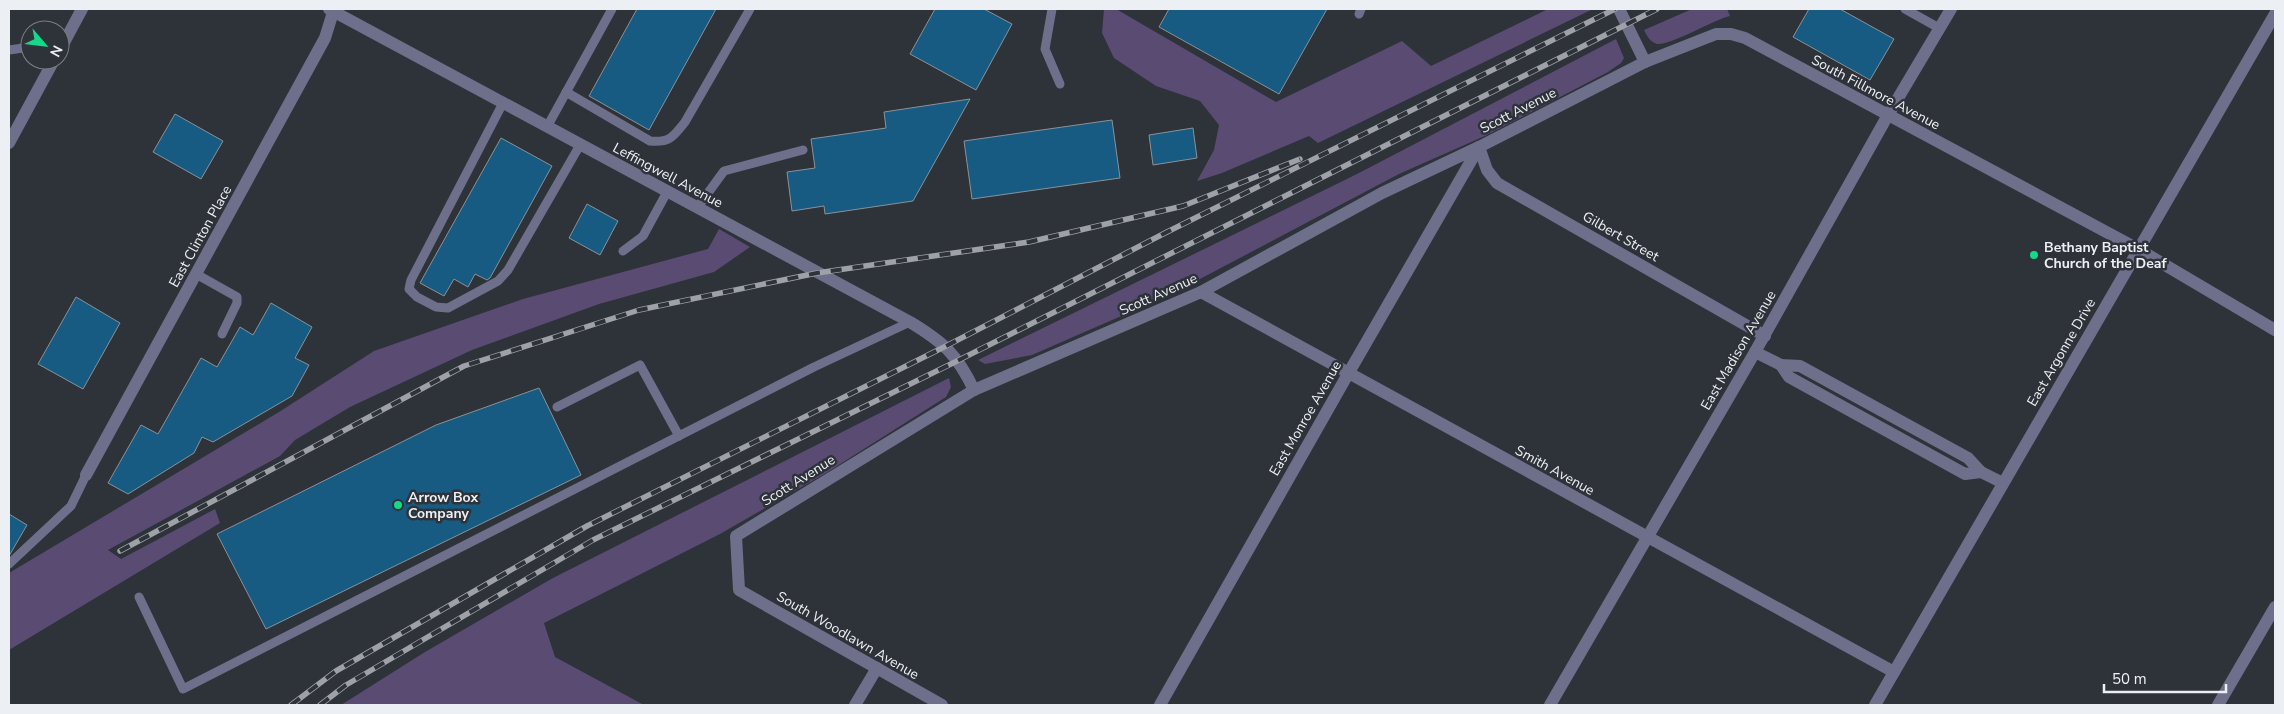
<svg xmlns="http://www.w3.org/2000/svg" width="2284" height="714" font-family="'Nunito Sans',sans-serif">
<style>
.green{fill:#5a4b73}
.building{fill:#185b82;stroke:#899298}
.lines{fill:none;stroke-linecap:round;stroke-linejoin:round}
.service{stroke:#6e708b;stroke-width:9}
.minor{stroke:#6e708b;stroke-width:12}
.tertiary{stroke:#6e708b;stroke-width:12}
.rail-casing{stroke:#9ea1a7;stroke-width:5.5}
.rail{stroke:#2e3239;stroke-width:4;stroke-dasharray:11;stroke-linecap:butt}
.poi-dot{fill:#14d989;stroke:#2e3239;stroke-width:2}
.labels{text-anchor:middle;stroke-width:5;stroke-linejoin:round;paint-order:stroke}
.street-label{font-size:14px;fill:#eceff4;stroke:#2e3239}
.poi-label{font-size:14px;font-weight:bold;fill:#eceff4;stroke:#2e3239;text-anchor:start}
</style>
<rect width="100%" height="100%" fill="#2e3239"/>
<g class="green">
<path d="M1104,9H1116L1276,102L1402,41L1431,66L1548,9H1593L1318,143L1309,136L1222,173L1197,181L1214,150L1219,125L1200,101L1156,86L1114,58L1102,33Z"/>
<path d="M1692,9H1727L1730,16C1713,20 1670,46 1657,44C1650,42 1647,36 1644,30Z"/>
<path d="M1616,39L1624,58L1621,63L1608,72L1487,135L1399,174L1200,279L1135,310L1032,355L985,364L978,360L1357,174Z"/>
<path d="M719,229L750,247L714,272L599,304L472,350L350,407L295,440L280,456L108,550L121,559L215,509L220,523L9,650V573L279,412L374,351L523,299L708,249Z"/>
<path d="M949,378L951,387L946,397L826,473L720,534L544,623L555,657L644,705H341L425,652L553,578Z"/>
</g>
<g class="building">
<path d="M637,9H716L649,130L589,96Z"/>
<path d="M935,9H984L1012,24L976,90L910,54Z"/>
<path d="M1169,9H1327L1279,94L1159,27Z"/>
<path d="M1809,9H1840L1894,39L1870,80L1793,37Z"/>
<path d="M970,99L913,201L825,214L824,206L792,211L787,172L815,168L811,139L886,128L884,112Z"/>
<path d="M175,114L223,141L201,179L153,152Z"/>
<path d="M1112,120L1120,178L972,199L964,141Z"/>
<path d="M1193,128L1197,158L1153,165L1149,135Z"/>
<path d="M501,138L552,166L490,278L487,280L475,274L468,287L454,279L444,296L420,283Z"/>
<path d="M587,204L618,221L600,255L569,238Z"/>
<path d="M76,297L120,323L83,389L38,364Z"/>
<path d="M271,303L312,327L295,358L309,365L292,396L213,442L202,437L194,453L128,494L108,483L141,425L158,434L201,358L217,367L240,327L253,335Z"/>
<path d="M539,388L581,475L266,629L217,534L436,425Z"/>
<path d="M9,514L27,525L9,556Z"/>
</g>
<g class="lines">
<g class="service">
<path d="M1052,9L1045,49L1060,84"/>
<path d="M1905,9L1939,28"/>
<path d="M1359,14L1361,9"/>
<path d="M9,50L30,47"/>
<path d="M566,92L650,141C670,143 674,136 685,122L750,9"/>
<path d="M503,103L411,280L409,289L417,297L436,307L448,308L498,281L508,270L580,145"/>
<path d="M547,127L612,9"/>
<path d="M697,208L724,171L803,150"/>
<path d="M623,251L643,236L667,192"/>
<path d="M196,274L237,297V303L222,334"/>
<path d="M557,407L640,365L679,436"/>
<path d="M9,564L71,506L86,475"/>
<path d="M139,597L183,689L814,367L910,322"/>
</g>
<g class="minor">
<path d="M329,9L910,322C943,342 957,354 974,390"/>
<path d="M1619,9L1645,62"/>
<path d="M60,50L82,9"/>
<path d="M9,143L54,60"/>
<path d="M1479,147L1487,170L1497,183L1765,336"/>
<path d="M1201,292L1894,672"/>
<path d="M1755,352L1781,365L1800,366L1968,458L1981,472L2003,483"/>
<path d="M1781,365L1789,377L1965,474L1981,472"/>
<path d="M86,475L325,38L334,9"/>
<path d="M855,705L877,668"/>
<path d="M942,705L739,590L736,536L974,390L1201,292L1382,193L1479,147L1645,62L1716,34H1731L1745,38L2138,249L2275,330"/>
<path d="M1160,705L1348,374L1479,147"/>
<path d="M1550,705L1755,352L1888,115L1951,9"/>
<path d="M2218,705L2275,607"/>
</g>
<path class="tertiary" d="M1875,705L2275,14"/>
<defs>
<g id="rail">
<path d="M120,551L464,366L639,310L817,273L1029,242L1183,206L1300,159"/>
<path d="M291,705L336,671L587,526L946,346L1167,232L1615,9"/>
<path d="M320,705L346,685L593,540L957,361L1657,9"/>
</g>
</defs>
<use href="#rail" class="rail-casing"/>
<use href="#rail" class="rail"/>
</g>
<g class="poi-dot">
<circle cx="2034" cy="255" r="5"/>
<circle cx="398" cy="505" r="5"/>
</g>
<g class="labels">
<g class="street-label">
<text transform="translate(1876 92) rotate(28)" y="5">South Fillmore Avenue</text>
<text transform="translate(1518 110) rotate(-27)" y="5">Scott Avenue</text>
<text transform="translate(668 175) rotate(28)" y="5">Leffingwell Avenue</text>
<text transform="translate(200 236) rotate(-61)" y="5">East Clinton Place</text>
<text transform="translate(1621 236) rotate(30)" y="5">Gilbert Street</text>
<text transform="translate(1158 294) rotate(-24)" y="5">Scott Avenue</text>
<text transform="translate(1738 350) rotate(-60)" y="5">East Madison Avenue</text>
<text transform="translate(2061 352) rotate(-60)" y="5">East Argonne Drive</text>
<text transform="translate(1305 418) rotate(-60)" y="5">East Monroe Avenue</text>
<text transform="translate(1555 470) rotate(29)" y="5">Smith Avenue</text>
<text transform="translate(798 480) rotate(-32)" y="5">Scott Avenue</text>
<text transform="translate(848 635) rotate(30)" y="5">South Woodlawn Avenue</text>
</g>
<g class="poi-label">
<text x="2044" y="252">Bethany Baptist<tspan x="2044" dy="16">Church of the Deaf</tspan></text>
<text x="408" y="502">Arrow Box<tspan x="408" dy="16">Company</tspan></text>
</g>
</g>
<rect width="2284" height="714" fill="none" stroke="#eceff4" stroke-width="20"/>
<g transform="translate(45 45) rotate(118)"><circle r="24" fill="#2e3239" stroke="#7a7e84"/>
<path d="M0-4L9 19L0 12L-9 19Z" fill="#14d989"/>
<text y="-8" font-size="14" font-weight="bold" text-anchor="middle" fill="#eceff4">N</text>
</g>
<path d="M2104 684v8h122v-8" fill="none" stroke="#eceff4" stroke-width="2.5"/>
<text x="2112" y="684" font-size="15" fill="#eceff4" stroke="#2e3239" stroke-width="4" paint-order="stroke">50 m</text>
</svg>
